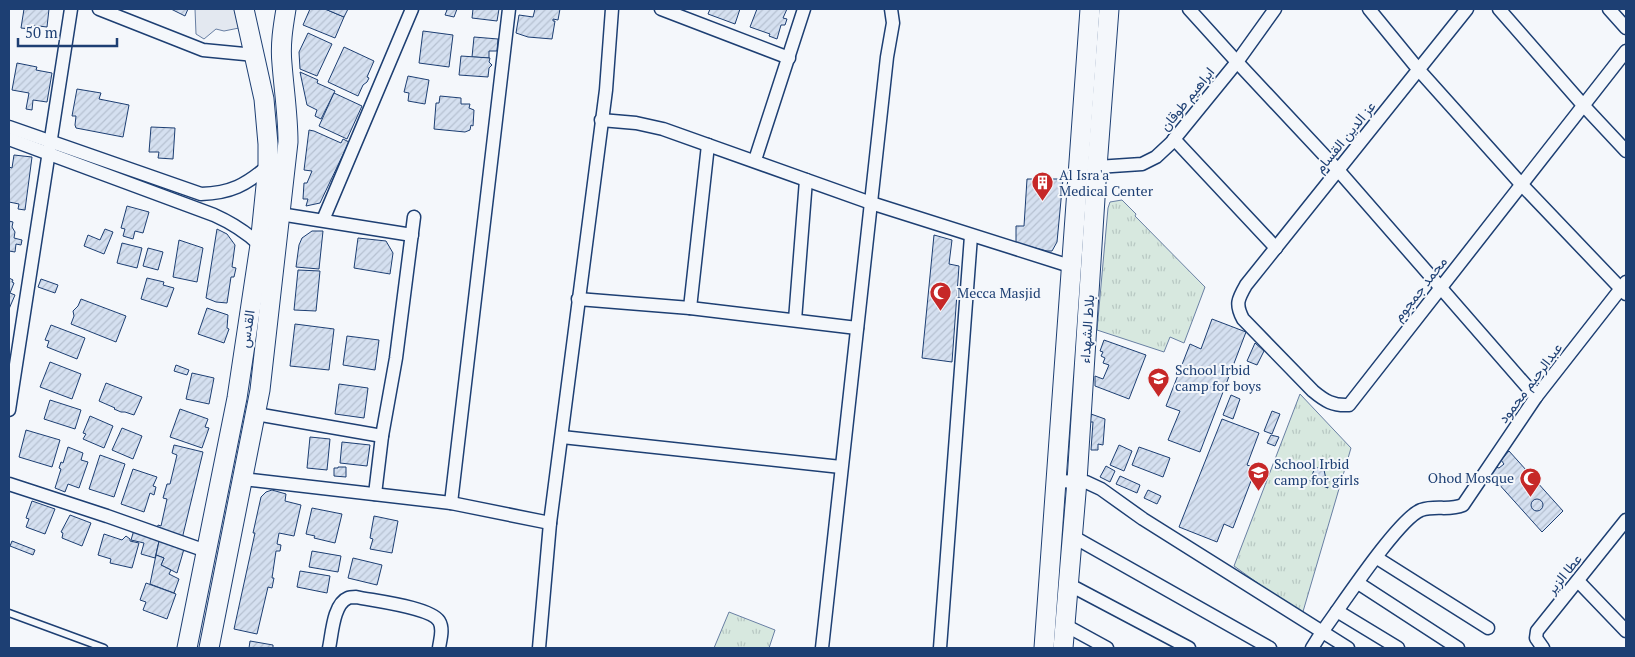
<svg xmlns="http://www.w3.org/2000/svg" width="1635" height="657" font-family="'PT Serif',Vazirmatn,serif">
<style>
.park{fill:url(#park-tufts);stroke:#687fa3}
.parking{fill:#e3e8f0;stroke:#687fa3}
.building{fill:url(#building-hatch);stroke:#1d3f73}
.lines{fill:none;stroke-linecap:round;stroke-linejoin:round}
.service-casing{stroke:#1d3f73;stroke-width:9}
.minor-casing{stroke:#1d3f73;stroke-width:15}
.primary-casing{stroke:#1d3f73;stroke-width:21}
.service{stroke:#f4f7fb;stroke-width:6}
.minor{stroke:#f4f7fb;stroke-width:12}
.primary{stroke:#f4f7fb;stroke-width:19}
.labels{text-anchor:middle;stroke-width:4;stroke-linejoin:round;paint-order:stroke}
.street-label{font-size:14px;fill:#1d3f73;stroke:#f4f7fb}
.poi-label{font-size:14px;fill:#1d3f73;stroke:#f4f7fb;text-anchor:start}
</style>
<defs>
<pattern id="park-tufts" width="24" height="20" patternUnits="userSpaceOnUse" patternTransform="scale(1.25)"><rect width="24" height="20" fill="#d7e8df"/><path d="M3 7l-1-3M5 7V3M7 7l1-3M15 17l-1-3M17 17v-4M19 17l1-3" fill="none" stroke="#b8c8c3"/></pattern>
<pattern id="building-hatch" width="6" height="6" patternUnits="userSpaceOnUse" patternTransform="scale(1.25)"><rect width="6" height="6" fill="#d5e0f0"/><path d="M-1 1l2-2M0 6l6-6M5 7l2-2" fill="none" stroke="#b6c1d1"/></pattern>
</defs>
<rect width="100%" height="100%" fill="#f4f7fb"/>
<g class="park">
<path d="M1122,200L1136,214L1135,216L1205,287L1184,343L1170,337L1164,352L1097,330L1108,208L1110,202Z"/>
<path d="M1300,394L1351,448L1302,615L1234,566Z"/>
<path d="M729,612L775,630L769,648H714Z"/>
</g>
<path class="parking" d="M195,9H234L239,28L224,31L216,29L204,39L196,34Z"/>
<g class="building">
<path d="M24,9H49L47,27L30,25V29L21,28Z"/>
<path d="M171,9H188L185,16Z"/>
<path d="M310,9H325L344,17L335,38L303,25Z"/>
<path d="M325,9H348L344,17Z"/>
<path d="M444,9H457L454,17L445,15L447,10Z"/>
<path d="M473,9H499L497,21L472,18Z"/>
<path d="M535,9H560L558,20L553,19V21H555L552,39L528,37L516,33L519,15L533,17Z"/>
<path d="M710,9H740L735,24L708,14Z"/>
<path d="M757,9H787L783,18L787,19L785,25H781L777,39L769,36L770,34L750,27Z"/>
<path d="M423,31L453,35L449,67L419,63Z"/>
<path d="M308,33L332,44L317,76L300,69L299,52Z"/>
<path d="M474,37L498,39L497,51H489V58L472,57Z"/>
<path d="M344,47L374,61L367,77L369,78L367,82L363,85L358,96L328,82Z"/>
<path d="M461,56L490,58L489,62L492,65L489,68L488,77L459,75Z"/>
<path d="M17,63L37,67L36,70L52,73L47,102L33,100L32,110L26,109L29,93L12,90Z"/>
<path d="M300,72L318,80L317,83L335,91L321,119L315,116L317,110L307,105Z"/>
<path d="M408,76L429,80L425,104L408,101L409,93L404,92Z"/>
<path d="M77,89L101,93L99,99L129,105L123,137L76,128L75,125L76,116H72Z"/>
<path d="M334,93L362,106L347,139L319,126Z"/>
<path d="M440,96L461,98V104H470L469,108L474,110L473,126L471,125L470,130L465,132L434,129L436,103H439Z"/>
<path d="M151,127L175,128L173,159L158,158L159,152H149Z"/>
<path d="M309,130L314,131L341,143L343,139L349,142L320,203L306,206L308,199H303L304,183H307L312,171L304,170Z"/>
<path d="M14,155L32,157L25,210L18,209L19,204L9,202V167L12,168Z"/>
<path d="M1027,179H1063L1057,242L1052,251H1047L1016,243V226H1024Z"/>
<path d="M127,206L149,212L143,233L135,231L133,239L123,236L125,229L121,228Z"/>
<path d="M9,221L13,222L12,227L15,232L14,238L22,240L21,245L16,244L15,252L9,251Z"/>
<path d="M105,229L113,232L104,254L84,246L88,235L100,240Z"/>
<path d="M217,229L227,234L235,245L232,267L236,268L234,277H231L227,303L216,302L206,298Z"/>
<path d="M312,231H323L319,269L296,267L299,245L302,238Z"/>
<path d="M934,235L952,240L949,264L959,266L952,362L922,358Z"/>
<path d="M358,238L386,241L393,253L390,274L354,268Z"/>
<path d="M179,240L203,248L197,282L173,277Z"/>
<path d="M122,243L142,248L137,268L117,263Z"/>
<path d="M148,248L163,252L158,270L143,266Z"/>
<path d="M298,270L320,271L316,311L294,310Z"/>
<path d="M9,278L13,280L12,282L14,283L10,293L15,295L9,309Z"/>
<path d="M147,278L164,282L163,285L174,288L167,307L141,299Z"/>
<path d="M41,279L58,285L55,293L38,287Z"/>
<path d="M81,299L126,316L116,342L71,324L74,316L73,311L78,306Z"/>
<path d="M207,308L228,315L227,328L229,329L224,343L198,334Z"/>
<path d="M1212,319L1246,332L1200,452L1168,440L1180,411L1166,406L1190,344L1201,349Z"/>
<path d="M295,324L334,329L329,370L290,366Z"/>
<path d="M51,325L85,338L77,359L47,347L49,341L45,340Z"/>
<path d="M347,336L379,340L375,370L343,365Z"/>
<path d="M1104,340L1146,355L1129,399L1095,386V376L1103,379L1109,365L1103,363L1105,358L1101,356L1103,352L1100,351Z"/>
<path d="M1255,343L1264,351L1257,365L1247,361Z"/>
<path d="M50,362L81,374L72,399L40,387Z"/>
<path d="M176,365L189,370L187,375L174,371Z"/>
<path d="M192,373L214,378L209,404L186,399Z"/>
<path d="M106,383L142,397L134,415L125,412H121L114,409L115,408L99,401Z"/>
<path d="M339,384L368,388L364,418L335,414Z"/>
<path d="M1231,395L1240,399L1233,419L1223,415Z"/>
<path d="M50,400L81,410L75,429L44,419Z"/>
<path d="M180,409L208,419L205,427L209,428L202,448L170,437Z"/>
<path d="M1272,411L1280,414L1272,434L1264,431Z"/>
<path d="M1091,414L1105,419L1103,445L1098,444V450H1091L1093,422H1090Z"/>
<path d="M90,416L113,426L104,448L83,439L86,434L83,433Z"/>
<path d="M1222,419L1259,433L1247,465L1256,468L1233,528L1224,524L1217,542L1179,527Z"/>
<path d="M122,428L142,436L133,459L112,450Z"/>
<path d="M26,430L60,440L52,467L19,457Z"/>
<path d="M1271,435L1279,437L1275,446L1267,443Z"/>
<path d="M310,437L330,439L327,470L307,468Z"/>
<path d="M342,442L370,445L367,466L340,463Z"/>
<path d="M174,445L203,452L182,539L156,533L158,525L161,526L167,499L163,498L167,484H170L177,455L172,453Z"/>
<path d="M1119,445L1132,451L1124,471L1110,465Z"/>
<path d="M68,447L83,453L81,460L88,462L79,488L68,484L65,492L55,488L61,469L59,468L61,462L63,463Z"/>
<path d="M1139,447L1170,458L1163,477L1132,465Z"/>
<path d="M1509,451L1563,511L1542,532L1497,482L1490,478L1489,476L1496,467L1499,468L1504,464L1501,460Z"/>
<path d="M100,455L125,464L114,497L89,489Z"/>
<path d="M1106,466L1115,471L1110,482L1100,477Z"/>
<path d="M338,467H346V477L334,476V468H338Z"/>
<path d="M1315,467L1324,470L1328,488L1310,481Z"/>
<path d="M133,469L157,477L153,486L156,487L154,495L150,493L144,512L121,504Z"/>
<path d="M1120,476L1140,485L1137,493L1116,484Z"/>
<path d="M272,490L286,494L285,501L301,505L294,536L279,533L277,544L281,545L280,551H276L272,578H274L272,588L268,587L257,634L234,629L255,533H253L261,497L266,492Z"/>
<path d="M1148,490L1161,496L1157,504L1144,498Z"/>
<circle cx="1537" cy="505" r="6"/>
<path d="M32,501L55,509L45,534L26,527L29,519L26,518Z"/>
<path d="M312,508L342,514L335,543L314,538L315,536L306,534Z"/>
<path d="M70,515L91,523L82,546L62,538L63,533L61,532Z"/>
<path d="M374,516L398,521L392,553L370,549L373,539L370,538Z"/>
<path d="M134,530L160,537L155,558L141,554L144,543L131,540Z"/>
<path d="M104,534L122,540L126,536L130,539V541L139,543L132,568L110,563L111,559L98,555Z"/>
<path d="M160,537L184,549L177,573L161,565L164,558L156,555Z"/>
<path d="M12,541L35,550L33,555L10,546Z"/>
<path d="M312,551L341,556L338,572L309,567Z"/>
<path d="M156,555L164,558L161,565L171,570L169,574L179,579L174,593L150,584Z"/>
<path d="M353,558L382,565L377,585L348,578Z"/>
<path d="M300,571L330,576L327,593L297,587Z"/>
<path d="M146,583L176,594L167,619L143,610L146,602L140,600Z"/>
<path d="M250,641L273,645V648H249Z"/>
</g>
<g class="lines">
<defs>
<path id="service" d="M9,613L104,648"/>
<g id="minor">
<path d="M99,9L203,50L255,55"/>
<path d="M661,9L789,58"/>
<path d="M1189,9L1237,62L1338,170L1536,397"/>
<path d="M1369,9L1418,69L1521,184L1626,294"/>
<path d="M1467,9L1246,285C1238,299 1235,304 1243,319L1313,391C1325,401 1333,406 1349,405L1626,51"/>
<path d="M1499,9L1583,105L1626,151"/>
<path d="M1609,9L1626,28"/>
<path d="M601,120L636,123L663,129L871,203L1070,266"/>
<path d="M9,127L201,194C231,193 246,185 268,166"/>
<path d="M9,139L214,215C232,223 246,232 260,245"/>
<path d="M1174,139L1276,248"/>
<path d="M755,160L804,9"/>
<path d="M1097,167L1142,164L1156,157L1171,143L1237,62L1275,9"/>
<path d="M280,214L412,235"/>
<path d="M323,220L412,9"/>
<path d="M578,299L690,308L857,328"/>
<path d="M690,308L708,145"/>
<path d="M795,320L806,180"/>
<path d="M9,410L71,9"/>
<path d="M256,414L382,436"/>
<path d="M562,437L841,467"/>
<path d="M243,479L451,503L550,523"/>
<path d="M1055,481L1086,482L1101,489L1143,519L1348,648"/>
<path d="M9,484L107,516L206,551"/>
<path d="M375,494L382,436L396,358L414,217"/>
<path d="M451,503L509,9"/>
<path d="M1072,536L1270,648"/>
<path d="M1377,558L1488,628"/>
<path d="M1578,581L1626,631"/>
<path d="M1358,583L1458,648"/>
<path d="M1068,584L1189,648"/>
<path d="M1337,611L1398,648"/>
<path d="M1065,625L1107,648"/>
<path d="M329,648C332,635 333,604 348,598C350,597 353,597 356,597C374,601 430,607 439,621C444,629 440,640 439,648"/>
<path d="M539,648L550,523L606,90L612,9"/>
<path d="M822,648L887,57L893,23L891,9"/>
<path d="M940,648L971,236"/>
<path d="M1312,648L1322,632C1340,608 1398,519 1421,510C1436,505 1449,511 1463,505L1536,397L1626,282"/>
<path d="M1543,648L1536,638L1537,631L1626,520"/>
</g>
<g id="primary">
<path d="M187,648L237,398L260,245L268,166V144L264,99L244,9"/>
<path d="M209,648L260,390L288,142C288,116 284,90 282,64C280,45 283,27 286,9"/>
<path d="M1044,648L1090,9"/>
<path d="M1063,648L1077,481L1097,167L1109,9"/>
</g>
</defs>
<use href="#service" class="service-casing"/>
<use href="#minor" class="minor-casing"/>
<use href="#primary" class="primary-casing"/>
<use href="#service" class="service"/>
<use href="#minor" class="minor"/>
<use href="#primary" class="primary"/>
</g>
<defs>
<symbol id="building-pin" viewBox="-11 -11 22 30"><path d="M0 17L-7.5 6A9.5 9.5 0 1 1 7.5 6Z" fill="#c62828" stroke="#f4f7fb"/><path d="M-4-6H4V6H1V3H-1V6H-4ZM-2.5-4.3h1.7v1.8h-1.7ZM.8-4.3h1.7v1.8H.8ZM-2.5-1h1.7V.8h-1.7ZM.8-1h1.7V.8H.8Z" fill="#fff"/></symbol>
<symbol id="mosque-pin" viewBox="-11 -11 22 30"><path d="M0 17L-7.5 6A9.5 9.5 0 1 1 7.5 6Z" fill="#c62828" stroke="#f4f7fb"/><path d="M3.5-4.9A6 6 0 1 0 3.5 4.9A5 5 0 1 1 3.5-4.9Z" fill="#fff"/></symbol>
<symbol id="school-pin" viewBox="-11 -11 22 30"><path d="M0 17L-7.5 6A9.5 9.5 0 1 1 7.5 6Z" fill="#c62828" stroke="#f4f7fb"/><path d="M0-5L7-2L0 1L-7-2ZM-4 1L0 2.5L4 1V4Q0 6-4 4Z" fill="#fff"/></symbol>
</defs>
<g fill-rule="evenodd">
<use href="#building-pin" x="1030" y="170" width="25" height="34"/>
<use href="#mosque-pin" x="928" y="280" width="25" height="34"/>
<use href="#school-pin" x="1146" y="366" width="25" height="34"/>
<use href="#school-pin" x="1246" y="460" width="25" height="34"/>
<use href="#mosque-pin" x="1518" y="466" width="25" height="34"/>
</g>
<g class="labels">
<g class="street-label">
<text transform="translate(1187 99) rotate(-51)" y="5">ابراهيم طوقان</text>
<text transform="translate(1345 137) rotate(-51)" y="5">عز الدين القسام</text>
<text transform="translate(1420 289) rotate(-52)" y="5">محمد جمجوم</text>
<text transform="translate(247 329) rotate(-82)" y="5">القدس</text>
<text transform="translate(1087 329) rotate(-86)" y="5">بلاط الشهداء</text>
<text transform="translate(1530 383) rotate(-53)" y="5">عبدالرحيم محمود</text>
<text transform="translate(1564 574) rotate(-51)" y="5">عطا الزير</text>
</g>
<g class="poi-label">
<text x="1059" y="180">Al Isra'a<tspan x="1059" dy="16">Medical Center</tspan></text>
<text x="957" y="298">Mecca Masjid</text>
<text x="1175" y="375">School Irbid<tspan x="1175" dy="16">camp for boys</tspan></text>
<text x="1274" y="469">School Irbid<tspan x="1274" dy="16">camp for girls</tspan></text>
<text x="1514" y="483" text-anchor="end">Ohod Mosque</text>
</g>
</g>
<rect width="1635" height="657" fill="none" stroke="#1d3f73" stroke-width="20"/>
<path d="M18 38v8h99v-8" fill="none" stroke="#1d3f73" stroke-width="2.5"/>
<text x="25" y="38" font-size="15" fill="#1d3f73" stroke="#f4f7fb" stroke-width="4" paint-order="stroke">50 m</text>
</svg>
